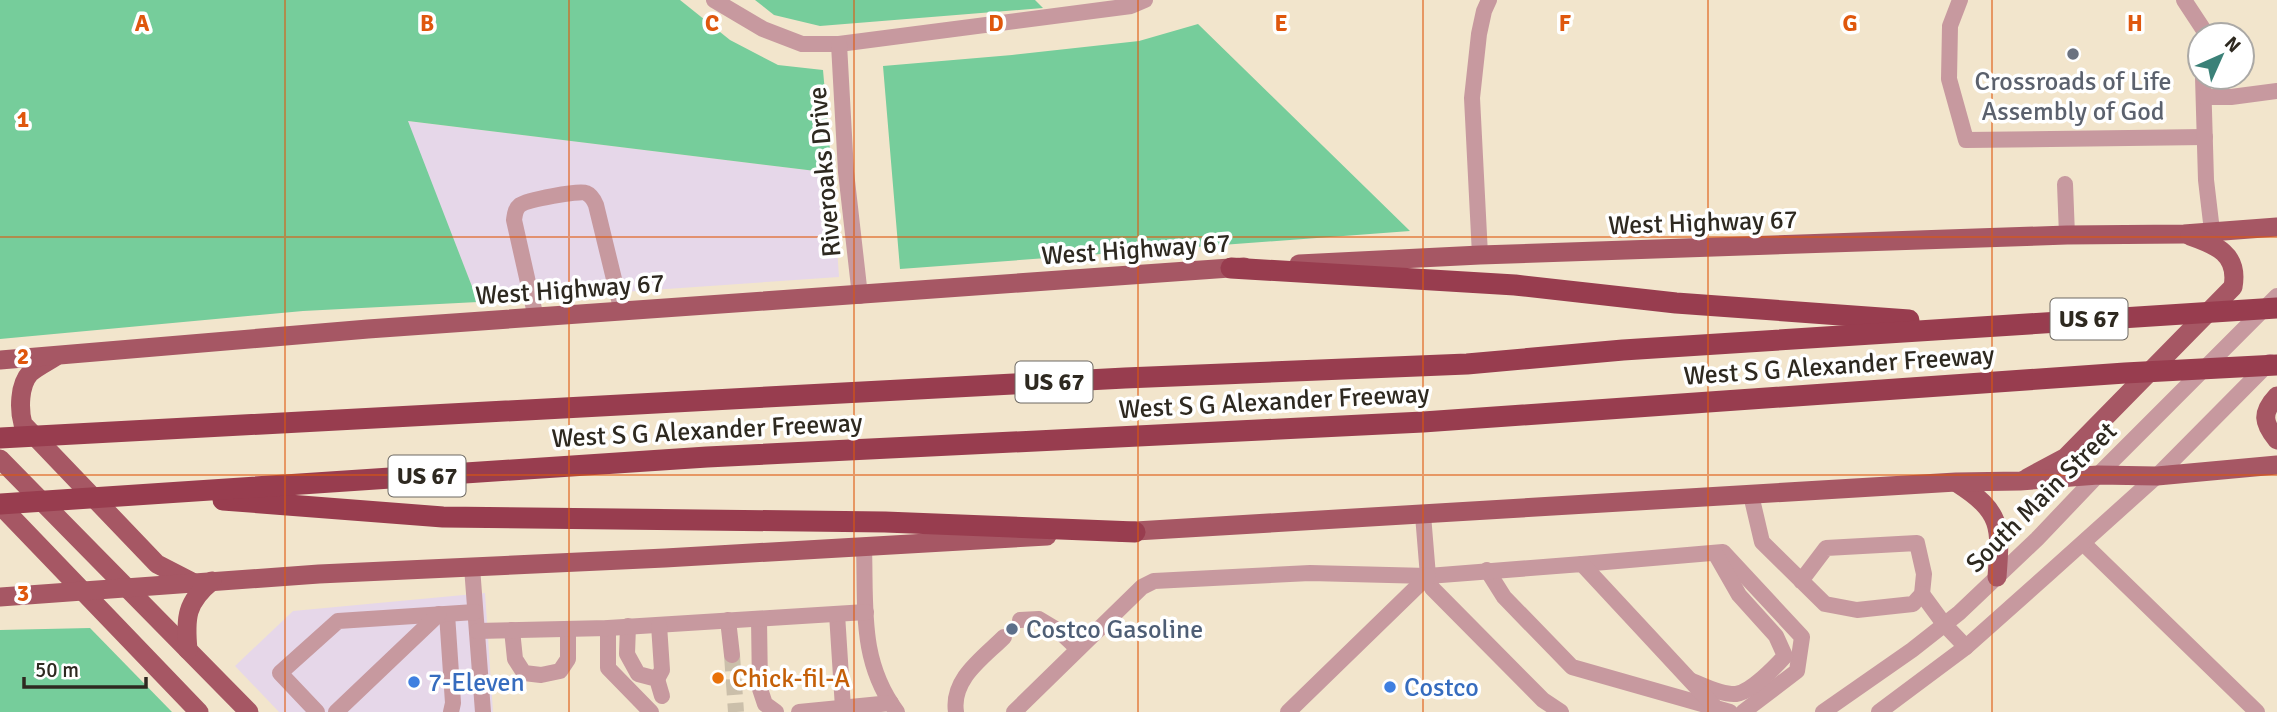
<svg xmlns="http://www.w3.org/2000/svg" width="2277" height="712" font-family="Signika,sans-serif">
<style>
.commercial{fill:#e6d7e9}
.green{fill:#76cd9b}
.lines{fill:none;stroke-linecap:round;stroke-linejoin:round}
.minor-tunnel{stroke:#cbbfaa;stroke-width:16;stroke-dasharray:16 8;stroke-linecap:butt}
.path{stroke:#9f9683;stroke-width:2.5;stroke-dasharray:5 5;stroke-linecap:butt}
.minor{stroke:#c7999f;stroke-width:16}
.major{stroke:#a65764;stroke-width:19}
.highway{stroke:#983d4f;stroke-width:21}
.grid{fill:none;stroke:#df570d;stroke-width:2;stroke-opacity:0.55}
.worship-dot{fill:#6b7280;stroke:#fff;stroke-width:2.5}
.service-dot{fill:#5c6f8a;stroke:#fff;stroke-width:2.5}
.food-dot{fill:#e8710a;stroke:#fff;stroke-width:2.5}
.shop-dot{fill:#3f7fe0;stroke:#fff;stroke-width:2.5}
.labels{text-anchor:middle;stroke-width:7;stroke-linejoin:round;paint-order:stroke}
.shield{fill:#fff;stroke:#6d6963;stroke-width:2}
.shield-label{font-size:24px;font-weight:bold;fill:#2e2920}
.worship-label{font-size:26px;fill:#5b616d;stroke:#fff}
.street-label{font-size:26px;fill:#2e2920;stroke:#fff}
.service-label{font-size:26px;fill:#4e5e75;stroke:#fff;text-anchor:start}
.food-label{font-size:26px;fill:#c56008;stroke:#fff;text-anchor:start}
.shop-label{font-size:26px;fill:#366cbe;stroke:#fff;text-anchor:start}
.grid-label{font-size:23px;text-anchor:middle;font-weight:bold;fill:#df570d;stroke:#fff;stroke-width:7;stroke-linejoin:round;paint-order:stroke}
</style>
<rect width="100%" height="100%" fill="#f2e5cc"/>
<g class="commercial">
<path d="M407,121L832,173L839,277L478,302Z"/>
<path d="M485,593L493,712H279L235,666L293,611Z"/>
</g>
<g class="green">
<path d="M0,0H680L730,40L778,65L823,70L832,173L408,121L478,302L303,311L0,339Z"/>
<path d="M755,0H1035L1043,8L820,26L774,15Z"/>
<path d="M1198,24L1410,231L900,269L883,66L1012,55L1139,41Z"/>
<path d="M90,628L172,712H0V630Z"/>
</g>
<g class="lines">
<path class="minor-tunnel" d="M732,655L736,712"/>
<path class="path" d="M2015,525L2042,498"/>
<g class="minor">
<path d="M714,0L763,29L802,44H839L1131,6L1145,0"/>
<path d="M1960,0L1950,26L1949,79L1966,140L2205,137"/>
<path d="M2184,0L2207,35"/>
<path d="M839,44L846,172L860,296"/>
<path d="M2203,77L2206,180L2212,231"/>
<path d="M2204,97H2231L2277,91"/>
<path d="M2065,184L2067,235"/>
<path d="M1480,255L1472,98L1479,34L1484,11L1489,0"/>
<path d="M536,318L514,220C515,214 515,209 520,205C527,200 579,190 586,193C591,195 594,200 596,205L622,312"/>
<path d="M1751,495L1762,542L1825,604L1857,610L1913,604L1922,594L1924,574L1917,543L1826,548L1801,581"/>
<path d="M1423,515L1428,576L1432,588L1543,700L1561,712"/>
<path d="M2083,543L2257,712"/>
<path d="M864,547C866,608 859,661 897,712"/>
<path d="M1582,564L1723,552L1802,637L1797,671L1743,712"/>
<path d="M472,567L483,712"/>
<path d="M1487,570L1504,597L1572,667L1730,712"/>
<path d="M1922,594L1944,624L1966,647"/>
<path d="M447,614L453,703L451,712"/>
<path d="M837,614L843,708"/>
<path d="M759,619L760,689L765,704L776,712"/>
<path d="M728,620L732,655"/>
<path d="M1020,620L1039,619L1059,631L1078,649"/>
<path d="M628,626L627,654L638,674L657,679L662,696"/>
<path d="M608,628V668L651,712"/>
<path d="M512,630L515,659L524,673L541,675L560,671L568,659V629"/>
<path d="M477,631L608,628L866,612"/>
<path d="M657,679L662,670L659,625"/>
<path d="M1692,681C1705,686 1722,695 1736,694C1751,692 1775,667 1785,656L1776,636L1739,595L1715,553"/>
<path d="M317,712L280,673L338,621L475,612"/>
<path d="M336,712L439,614"/>
<path d="M799,712L891,703"/>
<path d="M956,712C951,679 983,658 1004,637"/>
<path d="M1014,712L1142,587L1154,581L1310,573L1428,576L1582,564L1714,706L1712,712"/>
<path d="M1288,712L1428,576"/>
<path d="M1823,712L1912,650L1959,613L2037,539L2098,475L2277,296"/>
<path d="M1879,712L1966,647L2048,574L2157,476L2270,362"/>
</g>
<g class="major">
<path d="M1299,264L1480,255L2067,235L2184,234L2277,227"/>
<path d="M55,357C47,362 37,367 30,373C19,385 19,410 23,424L157,564L192,582"/>
<path d="M0,360L368,329L1244,267"/>
<path d="M2277,396C2261,413 2263,423 2277,440"/>
<path d="M0,459L249,712"/>
<path d="M2027,478L2066,457L2233,287C2239,254 2216,245 2190,236"/>
<path d="M1957,483C2002,512 2001,526 1997,577"/>
<path d="M0,505L199,712"/>
<path d="M1119,532L1956,482L2020,481L2098,475L2157,476L2277,465"/>
<path d="M0,597L319,574L665,558L1047,536"/>
<path d="M188,650C185,618 186,602 212,581"/>
</g>
<g class="highway">
<path d="M1231,268L1515,285L1676,303L1909,320"/>
<path d="M0,438L1125,378L1467,364L1623,350L2277,308"/>
<path d="M223,500L443,517L885,522L1135,532"/>
<path d="M0,504L707,457L1423,422L2125,373L2277,365"/>
</g>
</g>
<path class="grid" d="M285,0V712M569,0V712M854,0V712M1138,0V712M1423,0V712M1708,0V712M1992,0V712M0,237H2277M0,475H2277"/>
<circle class="worship-dot" cx="2073" cy="54" r="7"/>
<circle class="service-dot" cx="1012" cy="629" r="7"/>
<circle class="food-dot" cx="718" cy="678" r="7"/>
<g class="shop-dot">
<circle cx="414" cy="682" r="7"/>
<circle cx="1390" cy="687" r="7"/>
</g>
<g class="labels">
<g class="shield">
<rect x="2050.5" y="298.5" width="77" height="41" rx="5"/>
<rect x="1015.5" y="361.5" width="77" height="41" rx="5"/>
<rect x="388.5" y="455.5" width="77" height="41" rx="5"/>
</g>
<g class="shield-label">
<text x="2089" y="327">US 67</text>
<text x="1054" y="390">US 67</text>
<text x="427" y="484">US 67</text>
</g>
<g class="worship-label">
<text x="2073" y="90">Crossroads of Life<tspan x="2073" dy="30">Assembly of God</tspan></text>
</g>
<g class="street-label">
<text transform="translate(824 172) rotate(-95)" y="9">Riveroaks Drive</text>
<text transform="translate(1703 222) rotate(-2)" y="9">West Highway 67</text>
<text transform="translate(1136 249) rotate(-4)" y="9">West Highway 67</text>
<text transform="translate(570 289) rotate(-4)" y="9">West Highway 67</text>
<text transform="translate(1839 365) rotate(-4)" y="9">West S G Alexander Freeway</text>
<text transform="translate(1274 401) rotate(-3)" y="9">West S G Alexander Freeway</text>
<text transform="translate(707 430) rotate(-3)" y="9">West S G Alexander Freeway</text>
<text transform="translate(2041 497) rotate(-45)" y="9">South Main Street</text>
</g>
<g class="service-label">
<text x="1026" y="638">Costco Gasoline</text>
</g>
<g class="food-label">
<text x="732" y="687">Chick-fil-A</text>
</g>
<g class="shop-label">
<text x="428" y="691">7-Eleven</text>
<text x="1404" y="696">Costco</text>
</g>
</g>
<g class="grid-label">
<text x="142" y="31">A</text>
<text x="427" y="31">B</text>
<text x="712" y="31">C</text>
<text x="996" y="31">D</text>
<text x="1281" y="31">E</text>
<text x="1565" y="31">F</text>
<text x="1850" y="31">G</text>
<text x="2135" y="31">H</text>
<text x="23" y="127">1</text>
<text x="23" y="364">2</text>
<text x="23" y="601">3</text>
</g>
<g transform="translate(2221 56) rotate(45)"><circle r="33" fill="#ffffff" stroke="#aba9a6" stroke-width="2"/>
<path d="M0-5L12 26L0 18L-12 26Z" fill="#3b8178"/>
<text y="-10" font-size="19" font-weight="bold" text-anchor="middle" fill="#2e2920">N</text>
</g>
<path d="M24 677v10h122v-10" fill="none" stroke="#2e2920" stroke-width="3.5"/>
<text x="35" y="677" font-size="21" fill="#2e2920" stroke="#ffffff" stroke-width="5" paint-order="stroke">50 m</text>
</svg>
